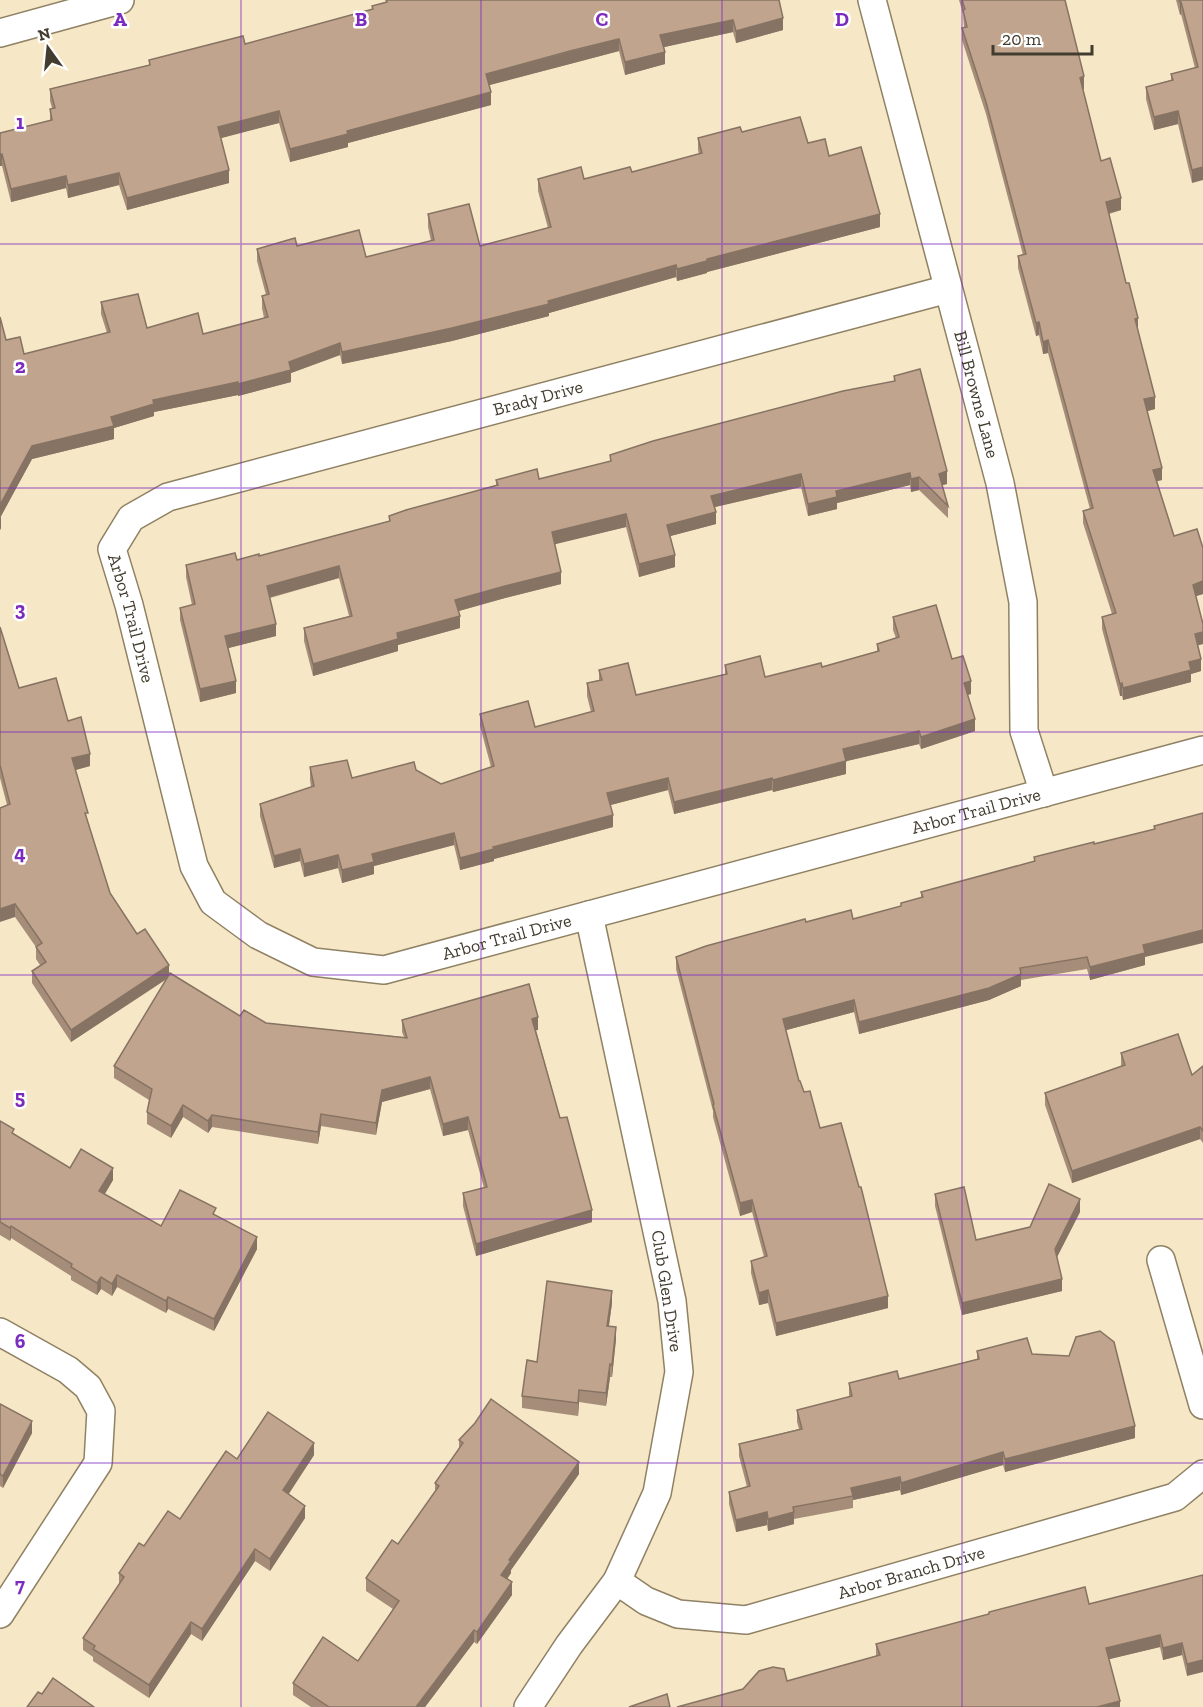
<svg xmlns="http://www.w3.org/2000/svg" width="1203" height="1707" font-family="'Zilla Slab',serif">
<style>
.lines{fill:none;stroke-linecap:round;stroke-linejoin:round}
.minor-casing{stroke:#8f8163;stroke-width:30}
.minor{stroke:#fff;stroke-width:27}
.wall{fill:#a58d79}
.shaded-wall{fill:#867363}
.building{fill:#c0a48d;stroke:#867363;stroke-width:1.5}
.grid{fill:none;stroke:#7b2cbf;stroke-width:1.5;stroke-opacity:0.55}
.labels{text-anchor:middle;stroke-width:5;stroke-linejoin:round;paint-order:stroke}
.street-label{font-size:18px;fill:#423c2f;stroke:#fff}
.grid-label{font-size:20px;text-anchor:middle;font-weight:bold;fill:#7b2cbf;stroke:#fff;stroke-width:5;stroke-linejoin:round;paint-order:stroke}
</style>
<rect width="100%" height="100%" fill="#f6e7c6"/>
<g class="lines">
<defs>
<g id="minor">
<path id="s1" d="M872,0L1000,483L1023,602L1024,731L1044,793"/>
<path d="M0,33L120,0"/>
<path id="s2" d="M948,289L168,497L131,518L112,549L129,605L194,866L213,902L258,935L313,962L384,970L1203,750"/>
<path d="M1161,1260L1203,1405"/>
<path d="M0,1332L68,1370L88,1387L101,1411L98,1463L0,1614"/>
<path id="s3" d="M617,1581L646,1601L678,1614L746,1620L1175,1497L1203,1474"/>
<path d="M528,1707L569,1645L617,1581L657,1493L679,1372L672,1301L589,915"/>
</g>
</defs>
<use href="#minor" class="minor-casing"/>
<use href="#minor" class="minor"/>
</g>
<g class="wall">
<path d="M386,0H779L783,30L736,43L733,32L664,47L665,64L625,75L619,51L570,64L489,85L491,105L348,143V147L290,162L279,123L220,138L229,183L127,210L119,185L68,198L66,188L11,202L2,166L0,133L50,120V109L52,108L50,101V89L149,65V60L245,44L372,9V6L386,2Z"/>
<path d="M959,0H1065L1084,89H1083L1101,161L1121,210L1109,214L1138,330L1155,409L1147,411L1162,480L1157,481L1174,536L1203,548V594L1196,596L1203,624V644L1198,645L1201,671L1191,674V682L1123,700L1122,696H1120L1102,629V617L1112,614L1083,523V511L1090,509L1048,353L1043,354L1039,335L1036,336L1018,268V256L1023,255L986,114L962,40V28L964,27L963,14Z"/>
<path d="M1176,0H1203L1192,183L1178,124L1154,130L1146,99V87L1171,80V74L1195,68L1181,14L1180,15Z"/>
<path d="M742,132L808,143L829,156L880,227L707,272V273L677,281L676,277L549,313V316L452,341L342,364L340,355L291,373V382L238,396V395L154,412V416L114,428V439L32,459L1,516V528L0,530L6,340L24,354L107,333L101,314V302L147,328L203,334L264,318L262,308V296L266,295L257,261V249L297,246L366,257L431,241L428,227V214L480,246L548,228L538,191V179H584L632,172L699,154L698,150V138Z"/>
<path d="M894,376L947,484L942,485L948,506V518L919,490L911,492L910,485L837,503V509L808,516L801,487L714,507L716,524L670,536L675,567L639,577L626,527L554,544L561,584L505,598L459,611L460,628L398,645V651L313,676L304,641V628L349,616L339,578L270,598L276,636L228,648L236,693L200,702L180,620V608L192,605L186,577V565L237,560L259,556L389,521V516L496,485V480L539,479L610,462V455L894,381Z"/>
<path d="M893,617L952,659L971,694L967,695L975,731L921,749L919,744L846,761V774L773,792L772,790L674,814L668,790L610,805L613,827L494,859V861L460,870L454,845L374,866V874L342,883L338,868L304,877L300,861L274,868L260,816V804L311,787L310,780V767L352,778L416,770L441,784L491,767L480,726V714L535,727L591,712L587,696V683L599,680V670L636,695L725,674V665L765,677L822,667L877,651V644L896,638L893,630Z"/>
<path d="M0,627L19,688L68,721L90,766L75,770L88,822L110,893L137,934L169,975L240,1016L266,1023L404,1037L402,1032V1020L538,1030H536L560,1118L592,1222L476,1256L463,1206V1193L484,1188L468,1130L443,1136L430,1089L382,1102L376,1135L321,1126L318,1144L212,1127L208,1133L183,1117L171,1138L147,1124V1112L149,1100L114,1078V1066L167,979L71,1042L32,983V971L40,965L36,959V947L15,917L7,805L0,778Z"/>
<path d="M1203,813L1145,957V965L1090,980L1087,969L1021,980V986L989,1000L859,1034L854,1012L786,1030L799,1081L820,1128L888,1308L776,1336L768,1303L759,1305L751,1273V1261L764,1257L752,1212L740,1216L713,1117V1111L676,969V957L806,922L853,919L901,906V903L921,898V892L1034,861V857L1154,830V826Z"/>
<path d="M1121,1053L1192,1075L1203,1066V1143L1200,1139L1072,1183L1045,1105V1093L1121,1066Z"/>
<path d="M0,1121L14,1134L70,1168L113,1180L105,1194L161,1226L216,1215L257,1249L214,1331L168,1309L166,1313L117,1287L112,1296L101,1289L97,1295L71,1280V1276L11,1238L10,1241L0,1235Z"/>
<path d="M935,1194L976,1240L1030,1227L1080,1212L1057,1257L1062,1291L962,1315L935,1206Z"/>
<path d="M612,1303L609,1326L616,1339L612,1377H610L606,1406L579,1402L578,1416L522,1408V1396L537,1362Z"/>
<path d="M977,1351L1032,1354L1135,1438L1005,1472L1003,1465L901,1495L900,1490L853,1500V1508L794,1519V1524L768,1531L767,1525L736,1532L729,1504V1492L747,1487L739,1456V1444L799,1429L797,1422V1410L849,1397V1383L899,1379L977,1359Z"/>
<path d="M0,1404L32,1433L3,1488L0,1486Z"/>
<path d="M459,1440L579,1474L511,1570V1573L507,1579L512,1595L477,1644L474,1642L425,1707H311L293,1695V1683L358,1661L393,1609L366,1591V1578L398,1544L435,1492V1483L459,1449Z"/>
<path d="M314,1455L288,1494L305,1518L270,1571L255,1561L202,1641L191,1634L149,1698L93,1661V1657L83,1650V1638L119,1585V1573L144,1546L180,1519L237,1459Z"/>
<path d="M1203,1575L1187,1676L1182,1655L1163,1660L1160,1647L1109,1659L1120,1707L787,1681L876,1656V1644L989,1614V1612L1089,1604Z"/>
</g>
<g class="shaded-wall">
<path d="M1180,2H1181V14L1180,15Z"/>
<path d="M783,18V30L736,43V31Z"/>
<path d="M733,20V32L660,48V35Z"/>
<path d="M619,39V51L486,86V74Z"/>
<path d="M665,52V64L625,75V62Z"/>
<path d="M1084,76V89L1080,90V78Z"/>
<path d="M491,92V105L348,143V147L290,162V149L347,131Z"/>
<path d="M279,111V123L218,139V127Z"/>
<path d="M1178,111V124L1154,130V117Z"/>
<rect x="0" y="154" width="2" height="12"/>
<path d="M1203,167V180L1192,183V170Z"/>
<path d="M229,170V183L127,210V198Z"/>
<path d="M119,173V185L68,198V185Z"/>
<path d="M66,176V188L11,202V189Z"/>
<path d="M1121,198V210L1106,214V202Z"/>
<path d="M880,214V227L707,272V273L677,281V269L707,259Z"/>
<path d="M676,265V277L549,313V316L452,341L342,364V352L548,301Z"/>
<path d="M1138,318V330L1135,319Z"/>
<path d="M1039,322V335L1036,336V323Z"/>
<path d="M1048,340V353L1043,354V342Z"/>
<path d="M340,343V355L291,373V382L238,396V384L289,362Z"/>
<path d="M238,382V395L154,412V416L114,428V439L32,459L0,518V505L32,446L153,400Z"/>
<path d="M1155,397V409L1144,412V399Z"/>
<path d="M1162,468V480L1153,482V470Z"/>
<path d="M947,471V484L939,486V474Z"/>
<path d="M910,473V485L837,503V509L808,516V504L836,491Z"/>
<path d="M801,474V487L711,508V496Z"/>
<path d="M919,477V490L911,492V479Z"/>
<path d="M716,512V524L667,537V525Z"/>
<path d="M626,514V527L552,545V532Z"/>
<path d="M1,516V528L0,530V518Z"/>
<path d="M675,555V567L639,577V564Z"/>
<path d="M339,566V578L267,598V586Z"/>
<path d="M561,572V584L505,598L455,612V600L505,586Z"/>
<path d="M1203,581V594L1193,597V585Z"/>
<path d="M460,616V628L398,645V651L313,676V664L397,633Z"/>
<path d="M276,624V636L225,649V636Z"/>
<path d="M1203,632V644L1195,646V634Z"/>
<path d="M1201,659V671L1191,674V682L1123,700V688L1189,662Z"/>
<path d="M236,681V693L200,702V689Z"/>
<path d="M971,681V694L964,696V683Z"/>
<path d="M1122,683V696H1120V684Z"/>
<path d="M975,719V731L921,749V737Z"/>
<path d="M919,731V744L843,762V749Z"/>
<path d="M90,754V766L72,771V758Z"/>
<path d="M846,761V774L773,792V780Z"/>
<path d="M668,778V790L607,806V793Z"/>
<path d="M772,778V790L674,814V802Z"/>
<path d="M613,815V827L494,859V861L460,870V858L493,847Z"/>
<path d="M454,833V845L374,866V874L342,883V870L372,854Z"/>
<path d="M300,849V861L274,868V856Z"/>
<path d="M338,855V868L304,877V864Z"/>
<path d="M15,904V917L0,922V909Z"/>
<path d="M1203,930V943L1145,957V965L1090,980V967L1143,945Z"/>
<path d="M169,965V977L71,1042V1030Z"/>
<path d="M1021,974V986L989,1000L859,1034V1022Z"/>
<path d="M854,1000V1012L783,1031V1019Z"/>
<path d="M538,1017V1030L532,1031V1019Z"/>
<path d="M430,1077V1089L382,1102L376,1135V1123L382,1090Z"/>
<path d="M183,1105V1117L171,1138V1126Z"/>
<path d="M321,1114V1126L318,1144V1132Z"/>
<path d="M212,1115V1127L208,1133V1121Z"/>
<path d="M468,1117V1130L443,1136V1124Z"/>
<path d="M1200,1127V1139L1072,1183V1171Z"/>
<path d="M113,1168V1180L99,1203V1191Z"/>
<path d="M1080,1199V1212L1055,1261V1249Z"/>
<path d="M752,1200V1212L740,1216V1203Z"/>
<path d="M592,1210V1222L476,1256V1244Z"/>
<path d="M11,1226V1238L10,1241V1228Z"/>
<path d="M257,1237V1249L214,1331V1319Z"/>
<path d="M117,1275V1287L112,1296V1284Z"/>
<path d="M101,1277V1289L97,1295V1283Z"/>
<path d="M1062,1279V1291L962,1315V1303Z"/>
<path d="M768,1290V1303L759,1305V1293Z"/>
<path d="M612,1291V1303L607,1338V1326Z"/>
<path d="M888,1296V1308L776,1336V1323Z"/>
<path d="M168,1297V1309L166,1313V1301Z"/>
<path d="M616,1327V1339L612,1377V1365Z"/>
<path d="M610,1364V1377L606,1406V1393Z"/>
<path d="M579,1390V1402L578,1416V1403Z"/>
<path d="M32,1421V1433L3,1488V1476Z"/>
<path d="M1135,1426V1438L1005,1472V1459Z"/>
<path d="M314,1443V1455L283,1503V1490Z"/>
<path d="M1003,1452V1465L901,1495V1483Z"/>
<path d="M579,1462V1474L511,1570V1573L501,1587V1575L509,1560Z"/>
<path d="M900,1477V1490L853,1500L851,1488Z"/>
<path d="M305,1506V1518L270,1571V1559Z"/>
<path d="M767,1512V1525L736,1532V1520Z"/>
<path d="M794,1512V1524L768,1531V1519Z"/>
<path d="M255,1549V1561L202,1641V1629Z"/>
<path d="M512,1582V1595L477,1644V1632Z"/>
<path d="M191,1622V1634L149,1698V1685Z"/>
<path d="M474,1630V1642L425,1707H416Z"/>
<path d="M1160,1635V1647L1106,1660V1648Z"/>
<path d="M1182,1643V1655L1163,1660V1648Z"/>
<path d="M1203,1660V1672L1187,1676V1664Z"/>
<path d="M1120,1701V1707H1097Z"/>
</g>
<g class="building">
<path d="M386,0H779L783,18L736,31L733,20L660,35L665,52L625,62L619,39L570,51L486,74L491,92L347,131L348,134L290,149L279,111L218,127L229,170L127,198L119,173L68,185L66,176L11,189L2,154H0V133L52,120L50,109L55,108L50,89L150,65L149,60L243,36L245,44L373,9L372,6L387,2Z"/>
<path d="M962,0H1065L1084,76L1080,78L1101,161L1110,158L1121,198L1106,202L1126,283H1129L1138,318L1135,319L1155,397L1144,399L1162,468L1153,470L1174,536L1197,529L1203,548V581L1193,585L1203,624V632L1195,634L1201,659L1189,662L1191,670L1123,688L1122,683L1120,684L1102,617L1116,613L1083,511L1093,508L1048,340L1043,342L1039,322L1036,323L1018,256L1026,254L986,102L962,28L967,27L963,10L965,9Z"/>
<path d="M1179,0H1203V167L1192,170L1178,111L1154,117L1146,87L1173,80L1171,74L1198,67L1181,2H1180Z"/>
<path d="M800,117L808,143L825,139L829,156L861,147L880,214L707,259V261L677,269L676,265L548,301L549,304L452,328L342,352L340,343L289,362L291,370L238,384V382L153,400L154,404L111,417L114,426L32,446L0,505V317L6,340L20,337L24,354L110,332L101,302L138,294L147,328L198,313L203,334L268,317L262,296L269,294L257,249L295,238L297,246L359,230L366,257L434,240L428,214L469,204L480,246L551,227L538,179L581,167L584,179L630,167L632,172L702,153L698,138L740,127L742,132Z"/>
<path d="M920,369L947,471L939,474L948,506L919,477L911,479L910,473L836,491L837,497L808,504L801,474L711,496L716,512L667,525L675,555L639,564L626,514L552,532L561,572L505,586L455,600L460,616L397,633L398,639L313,664L304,628L352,616L339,566L267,586L276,624L225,636L236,681L200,689L180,608L195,604L186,565L235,553L237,560L259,554V556L390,521L389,516L406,510L498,485L496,480L537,469L539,479L611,461L610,455L653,441L843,391L895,381L894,376Z"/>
<path d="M936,605L952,659L963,656L971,681L964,683L975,719L921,737L919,731L843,749L846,761L773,780L772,778L674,802L668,778L607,793L613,815L493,847L494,849L460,858L454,833L372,854L374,862L342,870L338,855L304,864L300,849L274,856L260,804L314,786L310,767L347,760L352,778L414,762L416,770L441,784L494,766L480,714L528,701L535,727L594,711L587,683L602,680L599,670L628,663L636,695L727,674L725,665L760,656L765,677L821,663L822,667L879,651L877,644L899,637L893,617Z"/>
<path d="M0,627L19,688L56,678L68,721L81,717L90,754L72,758L88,813H85L110,893L137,934L145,929L169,965L71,1030L32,971L46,962L36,947L42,943L15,904L0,909V808L10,804L0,765Z"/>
<path d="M1203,813V930L1143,945L1145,953L1090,967L1087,957L1020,968L1021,974L989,988L859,1022L854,1000L783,1019L799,1081H800L804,1092L810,1091L820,1128L841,1123L859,1187H861L888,1296L776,1323L768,1290L759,1293L751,1261L767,1256L752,1200L740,1203L713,1105L714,1104L676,957L706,946L805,919L806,922L851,910L853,919L901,906V903L923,897L921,892L1035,861L1034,857L1094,842V844L1155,829L1154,826Z"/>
<path d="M170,973L240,1016L244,1010L266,1023L407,1038L402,1020L529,984L538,1017L532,1019L560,1118L567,1117L592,1210L476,1244L463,1193L487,1187L468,1117L443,1124L430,1077L382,1090L376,1123L321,1114L318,1132L212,1115L208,1121L183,1105L171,1126L147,1112L152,1089L114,1066Z"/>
<path d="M1178,1034L1192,1075L1203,1066V1131L1200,1127L1072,1171L1045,1093L1125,1065L1121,1053Z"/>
<path d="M0,1121L14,1129L12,1133L70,1168L81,1149L113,1168L99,1191L161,1226L180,1190L216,1208L213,1214L257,1237L214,1319L168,1297L166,1301L117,1275L112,1284L101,1277L97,1283L71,1267L72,1264L11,1226L10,1228L0,1222Z"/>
<path d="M1049,1184L1080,1199L1055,1249L1062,1279L962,1303L935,1194L964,1187L976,1240L1030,1227Z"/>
<path d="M547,1281L612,1291L607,1326L616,1327L612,1365L610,1364L606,1393L579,1390L578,1403L522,1396L527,1360L537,1362Z"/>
<path d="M1100,1331L1114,1342L1135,1426L1005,1459L1003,1452L901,1483L900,1477L851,1488L853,1496L793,1507L794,1512L768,1519L767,1512L736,1520L729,1492L750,1486L739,1444L802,1429L797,1410L852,1396L849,1383L897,1371L899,1379L979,1359L977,1351L1027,1338L1032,1354L1069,1356L1076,1337Z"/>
<path d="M491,1399L579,1462L509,1560L511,1561L501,1575L512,1582L477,1632L474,1630L416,1707H329L293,1683L323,1637L358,1661L399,1601L366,1578L392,1540L398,1544L439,1486L435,1483L463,1443L459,1440L475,1423Z"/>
<path d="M0,1404L32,1421L3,1476L0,1474Z"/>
<path d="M268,1412L314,1443L283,1490L305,1506L270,1559L255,1549L202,1629L191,1622L149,1685L93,1649L95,1646L83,1638L124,1577L119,1573L139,1543L144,1546L168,1511L180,1519L226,1451L237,1459Z"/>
<path d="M1203,1575V1660L1187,1664L1182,1643L1163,1648L1160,1635L1106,1648L1120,1701L1097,1707H677L743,1689L759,1671L773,1667L784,1669L787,1681L880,1655L876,1644L989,1614V1612L1085,1587L1089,1604Z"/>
<path d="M53,1678L94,1707H27L38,1692L42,1694Z"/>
<path d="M667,1694L670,1707H629Z"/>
</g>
<path class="grid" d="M241,0V1707M481,0V1707M722,0V1707M962,0V1707M0,244H1203M0,488H1203M0,732H1203M0,975H1203M0,1219H1203M0,1463H1203"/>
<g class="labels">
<g class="street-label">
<text dy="6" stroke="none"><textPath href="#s1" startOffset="408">Bill Browne Lane</textPath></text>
<text transform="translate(538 398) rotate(-15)" y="6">Brady Drive</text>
<text dy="6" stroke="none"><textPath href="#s2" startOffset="958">Arbor Trail Drive</textPath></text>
<text dy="6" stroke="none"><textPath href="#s2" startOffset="2056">Arbor Trail Drive</textPath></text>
<text dy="6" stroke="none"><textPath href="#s2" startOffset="1570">Arbor Trail Drive</textPath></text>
<text transform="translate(667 1291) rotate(81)" y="6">Club Glen Drive</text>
<text dy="6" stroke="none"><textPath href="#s3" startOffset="310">Arbor Branch Drive</textPath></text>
</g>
</g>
<g class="grid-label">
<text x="120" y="26">A</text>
<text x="361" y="26">B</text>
<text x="602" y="26">C</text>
<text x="842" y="26">D</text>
<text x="20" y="129">1</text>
<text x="20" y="373">2</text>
<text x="20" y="616">3</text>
<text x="20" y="860">4</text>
<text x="20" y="1104">5</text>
<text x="20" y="1348">6</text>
<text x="20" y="1592">7</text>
</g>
<g transform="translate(48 48) rotate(345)" stroke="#ffffff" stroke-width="4.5" paint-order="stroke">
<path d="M0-4.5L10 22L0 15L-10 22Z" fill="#423c2f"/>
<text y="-9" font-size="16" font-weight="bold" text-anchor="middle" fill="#423c2f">N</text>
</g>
<path d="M993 45v9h99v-9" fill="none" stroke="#423c2f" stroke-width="3"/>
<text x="1002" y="45" font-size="18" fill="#423c2f" stroke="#ffffff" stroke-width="4.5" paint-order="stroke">20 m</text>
</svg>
